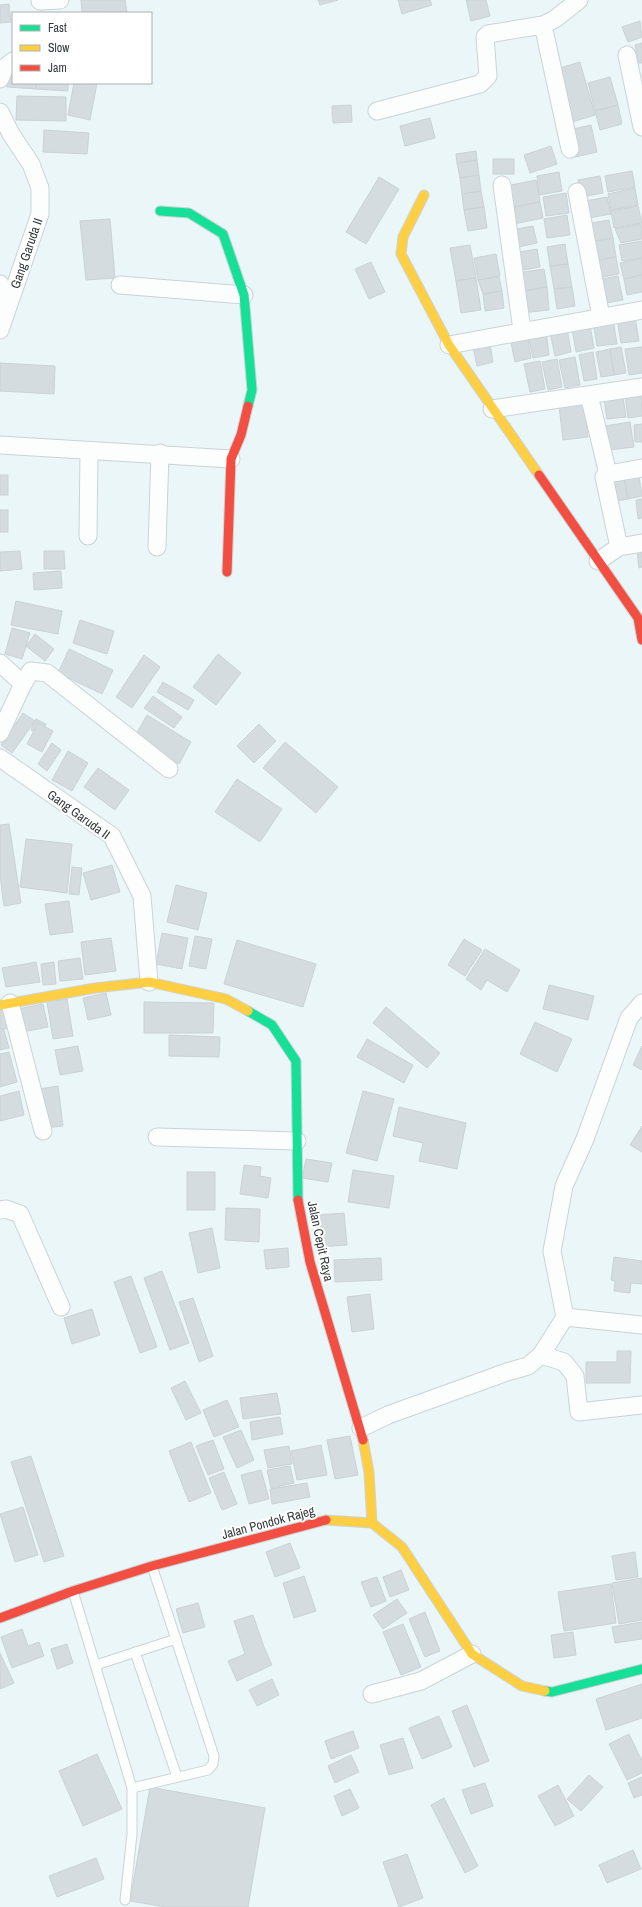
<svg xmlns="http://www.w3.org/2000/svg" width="642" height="1907" font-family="'Archivo Narrow',sans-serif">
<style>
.building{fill:#d4dce0;stroke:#cad2d5}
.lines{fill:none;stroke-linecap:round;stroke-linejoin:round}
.lane-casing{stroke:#cad3d5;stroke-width:11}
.street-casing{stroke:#cad3d5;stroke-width:19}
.fast-casing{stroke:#cad3d5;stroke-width:11}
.slow-casing{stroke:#cad3d5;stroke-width:11}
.jam-casing{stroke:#cad3d5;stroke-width:11}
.lane{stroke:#fcfefe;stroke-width:9}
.street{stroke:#fcfefe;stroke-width:17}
.fast{stroke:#16e098;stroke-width:9}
.slow{stroke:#ffcf43;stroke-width:9}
.jam{stroke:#f24e42;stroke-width:9}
.labels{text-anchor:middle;stroke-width:4;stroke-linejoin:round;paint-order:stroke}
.street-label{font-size:13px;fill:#323a3c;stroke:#fff}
</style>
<rect width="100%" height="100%" fill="#eaf6f8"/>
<g class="building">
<path d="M81,0H125L127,12L82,13Z"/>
<path d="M318,0H338L320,5Z"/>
<path d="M398,0H430L432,5L402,14Z"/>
<path d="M466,0H486L490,16L471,21Z"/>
<path d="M9,4L11,22L0,23V5Z"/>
<path d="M640,21L642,37L628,42L622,27Z"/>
<path d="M642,43V63H639L635,45Z"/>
<path d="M580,62L595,115L569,123L553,70Z"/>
<path d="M8,67H13V83H36V89L7,87Z"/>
<path d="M610,77L618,105L595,111L588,83Z"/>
<path d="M36,83H68V91L36,89Z"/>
<path d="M74,83H97L90,120L68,115Z"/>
<path d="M17,96L66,97V121L16,120Z"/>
<path d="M351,105L352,122L333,123L332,106Z"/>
<path d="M618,105L622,124L600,130L595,111Z"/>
<path d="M430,118L435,138L405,146L400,126Z"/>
<path d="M591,125L597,152L575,157L569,130Z"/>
<path d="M44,130L89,133L87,154L43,152Z"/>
<path d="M551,146L557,164L530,173L524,155Z"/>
<path d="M476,151L477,160L457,163L456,154Z"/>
<rect x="493" y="159" width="21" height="15"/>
<path d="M477,160L479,175L460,178L457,163Z"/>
<path d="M632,171L635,187L608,192L605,176Z"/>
<path d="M559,172L562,191L539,195L537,176Z"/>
<path d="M479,175L481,191L462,194L460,178Z"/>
<path d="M600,176L603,193L581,197L578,180Z"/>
<path d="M379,177L399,189L366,244L346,232Z"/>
<path d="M536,180L540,202L510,208L506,186Z"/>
<path d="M635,188L638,205L611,210L608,194Z"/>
<path d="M481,191L484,207L464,210L462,194Z"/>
<path d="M566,193L569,213L546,216L543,197Z"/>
<path d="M607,197L611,214L583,219L580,202Z"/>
<path d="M540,202L543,218L514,224L510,208Z"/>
<path d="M638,206L642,223L614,228L611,211Z"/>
<path d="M484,207L487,228L468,231L464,210Z"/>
<path d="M567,215L570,235L547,238L544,219Z"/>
<path d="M110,219L115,278L86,280L80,221Z"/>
<path d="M609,220L613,238L590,242L586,224Z"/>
<path d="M641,224L642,239L621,243L615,229Z"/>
<path d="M533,226L537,243L514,248L511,230Z"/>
<path d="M613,238L616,257L594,261L590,242Z"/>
<path d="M642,241V258L622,261L619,245Z"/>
<path d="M565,244L568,264L550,266L547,247Z"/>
<path d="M470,245L476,278L456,281L450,248Z"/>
<path d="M537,249L540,267L518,271L514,253Z"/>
<path d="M496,254L500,276L478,280L474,258Z"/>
<path d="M616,257L619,274L597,278L594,261Z"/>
<path d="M642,258V275L624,279L620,263Z"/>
<path d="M371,262L385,292L369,299L355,269Z"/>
<path d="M568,264L572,287L554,289L550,266Z"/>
<path d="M544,269L547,287L518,292L516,273Z"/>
<path d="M642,275V292L627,295L624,279Z"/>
<path d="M618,276L623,300L606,303L602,279Z"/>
<path d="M499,277L502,291L483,294L478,280Z"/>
<path d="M476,278L481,310L461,313L456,281Z"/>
<path d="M547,287L549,310L521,313L518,292Z"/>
<path d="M572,287L575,306L557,309L554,289Z"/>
<path d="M502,291L504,308L485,311L483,294Z"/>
<path d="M635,316L639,341L621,343L617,318Z"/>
<path d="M613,319L617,344L597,346L593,322Z"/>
<path d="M589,320L594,348L576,352L571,323Z"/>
<path d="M567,328L571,352L555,356L550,332Z"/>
<path d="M546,331L549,355L533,358L528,334Z"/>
<path d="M527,334L531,358L515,362L510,338Z"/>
<path d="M489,338L493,362L477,366L472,342Z"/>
<path d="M621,347L626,373L614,375L610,349Z"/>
<path d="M642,347V373L629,375L625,349Z"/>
<path d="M610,349L614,375L601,377L596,352Z"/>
<path d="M593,352L597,379L584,381L579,355Z"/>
<path d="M575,357L580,385L565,388L559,360Z"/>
<path d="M557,359L562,387L548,390L542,362Z"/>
<path d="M540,361L545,389L530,392L524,364Z"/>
<path d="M0,363L55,366L54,394L0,391Z"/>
<path d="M641,392L642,416L628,418L625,395Z"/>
<path d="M623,397L626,417L607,419L604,399Z"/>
<path d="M584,403L588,437L563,440L559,406Z"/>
<path d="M630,422L634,447L608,450L605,426Z"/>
<path d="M642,424V442H635L634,425Z"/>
<path d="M638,470L642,496L628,499L623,473Z"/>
<path d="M623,473L628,499L612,502L607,476Z"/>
<rect x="0" y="475" width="8" height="20"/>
<path d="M642,499V518L638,519L636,500Z"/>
<rect x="0" y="510" width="8" height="22"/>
<path d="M637,549H642V567L639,568Z"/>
<path d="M20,551L22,569L0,571V552Z"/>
<path d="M44,551H64L65,569H44Z"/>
<path d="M61,571L62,588L34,590L33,573Z"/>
<path d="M16,601L62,611L58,634L11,625Z"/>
<path d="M80,620L114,631L107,654L73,643Z"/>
<path d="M12,628L30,633L22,659L5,654Z"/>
<path d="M35,634L54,649L45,661L26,646Z"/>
<path d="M69,649L113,670L102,694L58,673Z"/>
<path d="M218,654L241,673L216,705L193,687Z"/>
<path d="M144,655L160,667L132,708L116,697Z"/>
<path d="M163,682L194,700L188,710L157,692Z"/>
<path d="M153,696L182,717L174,728L144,708Z"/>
<path d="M23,713L35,721L12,753L1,745Z"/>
<path d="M147,715L191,742L179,764L134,738Z"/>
<path d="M36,719L46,724L41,735L31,730Z"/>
<path d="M38,723L53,731L42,752L27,744Z"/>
<path d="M259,724L276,741L254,763L237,746Z"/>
<path d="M285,742L338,787L316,813L263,768Z"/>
<path d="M52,743L61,750L47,771L38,764Z"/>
<path d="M68,751L88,763L72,791L52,780Z"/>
<path d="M98,768L129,790L115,810L84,787Z"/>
<path d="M237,779L282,809L260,842L215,812Z"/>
<path d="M9,824L21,903L4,906L0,876V825Z"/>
<path d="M26,839L72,844L67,893L20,887Z"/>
<path d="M112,865L120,892L91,900L83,873Z"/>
<path d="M72,867L82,868L79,895L69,894Z"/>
<path d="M176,885L207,893L198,930L167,922Z"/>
<path d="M69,901L73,932L50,935L45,904Z"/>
<path d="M162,933L188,938L182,969L156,964Z"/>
<path d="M195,936L212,939L206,969L189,966Z"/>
<path d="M111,938L116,971L85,975L81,942Z"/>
<path d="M464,939L482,950L465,976L448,965Z"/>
<path d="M237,940L316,964L303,1007L224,984Z"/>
<path d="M485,949L520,970L507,992L487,980L481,990L466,979Z"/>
<path d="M80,958L83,979L60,981L58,961Z"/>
<path d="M36,962L40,982L6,987L2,968Z"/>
<path d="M54,962L56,984L43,985L41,964Z"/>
<path d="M549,985L594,996L588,1020L543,1009Z"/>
<path d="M106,993L111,1015L88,1020L83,998Z"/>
<path d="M67,999L73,1036L53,1039L47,1002Z"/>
<path d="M144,1002L214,1003L213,1033H144Z"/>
<path d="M43,1004L48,1027L22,1032L18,1009Z"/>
<path d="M5,1007L9,1028L0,1030V1008Z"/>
<path d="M386,1007L440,1053L427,1068L373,1023Z"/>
<path d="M535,1022L572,1039L557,1072L520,1054Z"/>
<path d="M4,1030L9,1048L0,1050V1032Z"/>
<path d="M169,1035L220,1037L219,1057L169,1056Z"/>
<path d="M367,1039L413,1065L404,1083L357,1057Z"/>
<path d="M78,1046L83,1071L60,1075L55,1050Z"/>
<path d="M642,1046V1070L633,1065Z"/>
<path d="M9,1052L17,1082L0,1087V1054Z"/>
<path d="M58,1086L63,1126L44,1128L39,1089Z"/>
<path d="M19,1091L24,1115L0,1121V1096Z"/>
<path d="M363,1091L394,1099L377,1161L346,1153Z"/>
<path d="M399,1107L466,1123L457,1169L419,1161L423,1143L393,1136Z"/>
<path d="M642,1126V1152L630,1145Z"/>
<path d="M306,1159L332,1163L328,1182L302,1178Z"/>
<path d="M244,1165L261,1167L260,1176L271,1178L268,1198L240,1194Z"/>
<path d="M353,1170L394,1176L389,1208L348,1202Z"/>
<rect x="187" y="1172" width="28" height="38"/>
<path d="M226,1208L260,1209L259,1242L225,1240Z"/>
<path d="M344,1213L347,1245L318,1247L316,1215Z"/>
<path d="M212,1228L220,1268L198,1273L189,1233Z"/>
<path d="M288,1248L289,1267L266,1269L264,1250Z"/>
<path d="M614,1257L642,1261V1284L631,1283L630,1293L614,1291L615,1281L611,1280Z"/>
<path d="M381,1258L382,1280L335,1282L334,1260Z"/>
<path d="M162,1271L189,1343L170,1350L144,1278Z"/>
<path d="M131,1276L157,1347L140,1353L114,1282Z"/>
<path d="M370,1294L374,1329L352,1332L347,1297Z"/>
<path d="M193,1298L213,1356L199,1362L179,1302Z"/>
<path d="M92,1309L100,1335L72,1344L64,1318Z"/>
<path d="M617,1351H631L630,1383H586V1362H617Z"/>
<path d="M185,1381L201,1413L186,1420L171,1388Z"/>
<path d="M277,1393L281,1414L243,1419L240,1398Z"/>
<path d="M227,1400L239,1427L214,1437L203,1410Z"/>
<path d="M280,1417L283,1434L252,1440L250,1422Z"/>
<path d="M241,1430L254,1460L237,1468L223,1437Z"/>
<path d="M350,1436L358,1475L335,1479L327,1440Z"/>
<path d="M213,1440L224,1469L208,1475L196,1446Z"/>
<path d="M191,1442L211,1493L189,1502L169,1451Z"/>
<path d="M321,1445L327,1475L297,1480L291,1451Z"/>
<path d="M289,1446L292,1464L268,1468L264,1450Z"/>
<path d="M31,1456L64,1556L44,1562L11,1462Z"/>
<path d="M290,1466L294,1483L271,1488L267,1470Z"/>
<path d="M261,1470L269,1499L249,1504L241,1475Z"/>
<path d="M224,1472L237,1504L222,1510L209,1478Z"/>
<path d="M307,1483L310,1497L272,1504L270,1489Z"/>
<path d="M23,1507L38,1555L15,1562L0,1514Z"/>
<path d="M290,1543L300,1568L275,1577L266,1552Z"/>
<path d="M635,1552L638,1577L616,1580L612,1556Z"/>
<path d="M401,1570L409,1590L390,1597L383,1577Z"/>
<path d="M304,1576L316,1611L294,1618L283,1583Z"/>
<path d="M377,1577L386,1601L371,1607L361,1582Z"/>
<path d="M642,1578V1620L619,1624L612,1583Z"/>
<path d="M611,1584L616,1623L564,1631L558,1592Z"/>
<path d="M397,1599L407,1613L383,1629L373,1615Z"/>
<path d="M198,1603L205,1627L183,1633L176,1609Z"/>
<path d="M425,1612L440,1651L425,1657L409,1619Z"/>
<path d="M253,1615L264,1647L272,1665L237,1681L228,1661L245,1654L234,1621Z"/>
<path d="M642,1622V1639L615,1643L612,1627Z"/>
<path d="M403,1624L421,1667L401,1675L383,1632Z"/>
<path d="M22,1629L28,1646L39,1642L44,1656L12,1668L1,1637Z"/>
<path d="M573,1632L576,1655L554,1658L551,1635Z"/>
<path d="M67,1644L73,1663L57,1669L51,1649Z"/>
<path d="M0,1653L14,1683L0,1689Z"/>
<path d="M272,1679L279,1695L257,1706L249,1690Z"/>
<path d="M642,1684V1718L606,1730L596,1699Z"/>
<path d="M467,1705L489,1761L474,1767L452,1711Z"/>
<path d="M439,1716L452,1747L422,1759L409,1728Z"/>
<path d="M353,1731L359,1748L331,1759L325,1741Z"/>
<path d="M629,1734L642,1761V1773L627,1780L609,1744Z"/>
<path d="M403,1738L413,1768L389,1775L380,1745Z"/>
<path d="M97,1754L122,1809L83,1826L59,1771Z"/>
<path d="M351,1755L359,1772L335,1783L328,1766Z"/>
<path d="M589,1775L603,1787L581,1811L567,1799Z"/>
<path d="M642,1777V1795L634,1798L628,1783Z"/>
<path d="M485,1783L493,1806L471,1814L462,1790Z"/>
<path d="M558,1785L574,1816L555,1826L538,1796Z"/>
<path d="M150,1787L265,1808L248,1907H166L130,1901Z"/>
<path d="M350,1789L359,1808L342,1816L334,1796Z"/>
<path d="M444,1798L478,1866L465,1873L431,1805Z"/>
<path d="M633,1850L641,1869L607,1883L599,1865Z"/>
<path d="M407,1854L423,1898L399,1907L383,1862Z"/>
<path d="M96,1858L104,1879L57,1897L49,1876Z"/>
</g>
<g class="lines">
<defs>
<g id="lane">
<path d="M73,1591L132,1788V1834L125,1900"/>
<path d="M135,1652L177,1777"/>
<path d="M96,1665L176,1639"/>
<path d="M132,1788L208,1770L213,1764L214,1756L152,1566"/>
</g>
<g id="street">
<path d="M40,1L60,0"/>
<path d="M543,25L570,149"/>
<path d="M627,55L642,127"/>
<path d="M0,79L5,67L13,61"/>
<path d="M377,111L480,84L488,76L485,37L488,34L543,25L555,19L579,0"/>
<path d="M0,112L11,134L31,164L40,188V214L0,330"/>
<path d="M502,185L522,330"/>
<path d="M577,192L601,317"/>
<path d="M0,284L7,307"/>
<path d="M120,285L244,295"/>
<path d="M449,345L642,310"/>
<path d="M589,395L608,474"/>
<path d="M492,409L642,387"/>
<path d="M0,445L231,459"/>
<path d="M88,536L89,451"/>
<path d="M157,547L160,453"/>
<path d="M619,547L604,477L608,474L642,468"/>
<path d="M598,561L619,547L642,543"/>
<path d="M0,663L23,684L0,733"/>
<path d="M23,684L31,671L47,673L169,769"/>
<path d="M0,758L112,836L142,896L149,982"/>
<path d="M10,1003L43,1131"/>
<path d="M157,1137L297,1141"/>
<path d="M0,1210L6,1209L20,1214L61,1307"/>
<path d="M565,1317L552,1251L564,1186L585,1139L629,1018L642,1003"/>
<path d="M541,1355L564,1362L575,1376L579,1412L642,1405"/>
<path d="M361,1428L388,1415L507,1372L528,1366L541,1355L565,1317L642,1325"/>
<path d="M372,1694L421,1681L472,1654"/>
</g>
<g id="fast">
<path d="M160,211L189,213L223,234L244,295L252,390L248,406"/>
<path d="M248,1011L272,1025L296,1061L298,1200"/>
<path d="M545,1691L552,1692L642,1669"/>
</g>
<g id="slow">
<path d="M424,195L403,237L401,254L449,345L539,475"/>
<path d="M0,1005L95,988L149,982L226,999L248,1011"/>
<path d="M363,1440L369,1472L372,1523"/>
<path d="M326,1520L372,1523L402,1547L472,1654L522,1686L545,1691"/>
</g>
<g id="jam">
<path d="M539,475L638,618L642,640"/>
<path d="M227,572L231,459L241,435L248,406"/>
<path d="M298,1200L310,1262L363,1440"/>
<path d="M0,1618L73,1591L152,1566L326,1520"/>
</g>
</defs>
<use href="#lane" class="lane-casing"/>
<use href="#street" class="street-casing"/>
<use href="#fast" class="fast-casing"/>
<use href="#slow" class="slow-casing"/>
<use href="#jam" class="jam-casing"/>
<use href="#lane" class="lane"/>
<use href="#street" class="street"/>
<use href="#fast" class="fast"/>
<use href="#slow" class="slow"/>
<use href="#jam" class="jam"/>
</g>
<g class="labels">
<g class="street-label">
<text transform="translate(26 253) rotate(-71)" y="5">Gang Garuda II</text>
<text transform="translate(79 814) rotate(36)" y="5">Gang Garuda II</text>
<text transform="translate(321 1241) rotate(78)" y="5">Jalan Cepit Raya</text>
<text transform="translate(268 1522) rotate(-15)" y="5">Jalan Pondok Rajeg</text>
</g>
</g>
<rect x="12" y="12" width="140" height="72" fill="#ffffff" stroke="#adb0b1"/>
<rect x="20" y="25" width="20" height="6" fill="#16e098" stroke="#adb0b1"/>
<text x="48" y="32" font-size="12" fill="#323a3c">Fast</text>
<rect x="20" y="45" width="20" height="6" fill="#ffcf43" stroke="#adb0b1"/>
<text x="48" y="52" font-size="12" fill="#323a3c">Slow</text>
<rect x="20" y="65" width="20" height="6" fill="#f24e42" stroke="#adb0b1"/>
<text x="48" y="72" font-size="12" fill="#323a3c">Jam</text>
</svg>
